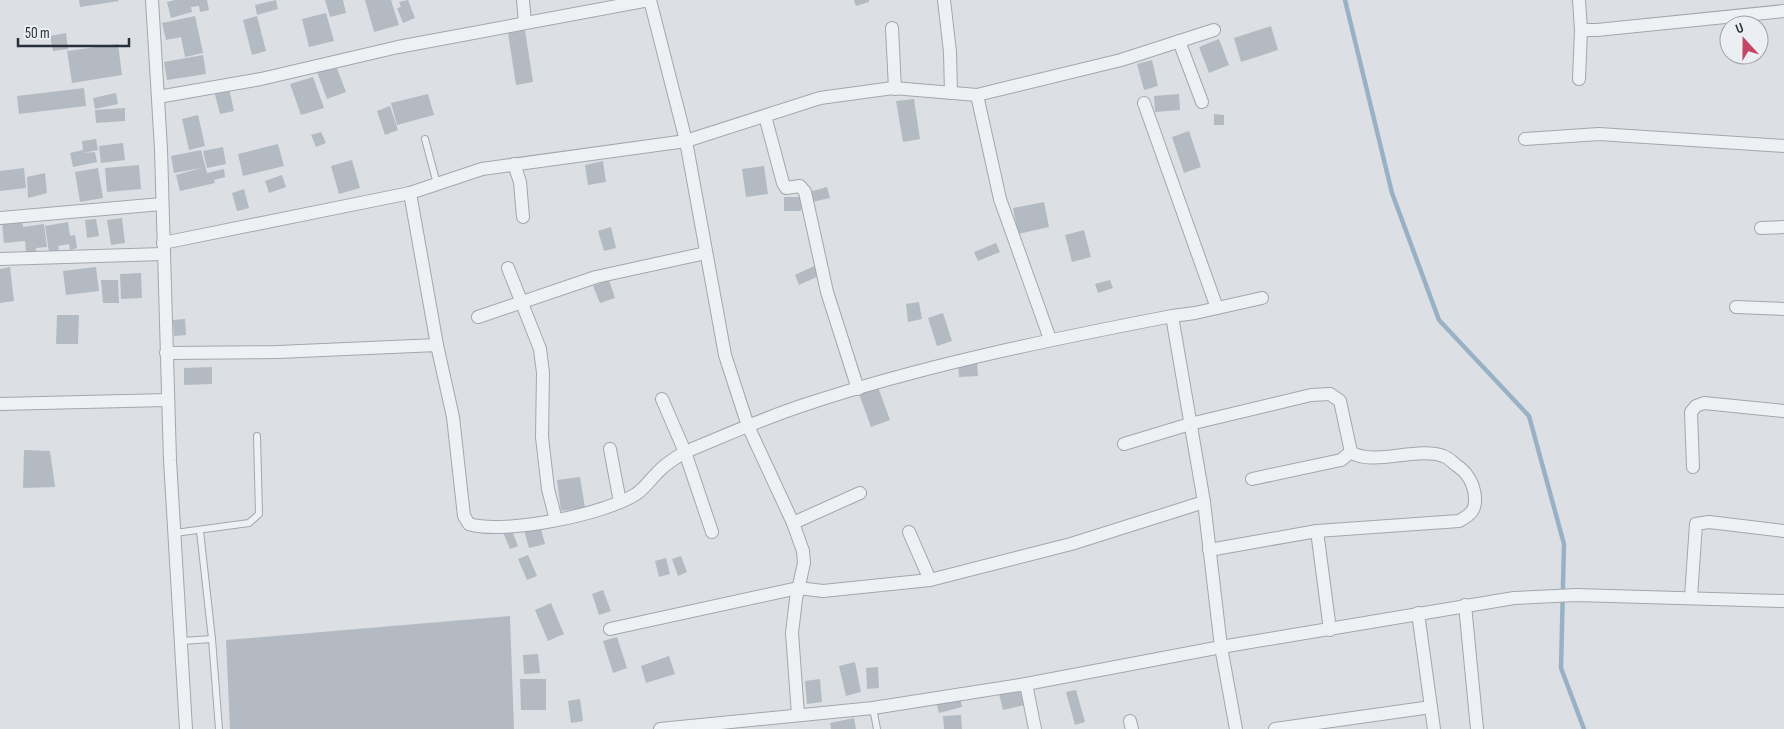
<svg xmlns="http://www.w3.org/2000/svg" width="1784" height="729" font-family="'Sofia Sans Condensed',sans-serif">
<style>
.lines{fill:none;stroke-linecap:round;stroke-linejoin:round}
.stream{stroke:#98b1c4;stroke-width:4.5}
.building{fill:#b3bac2}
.lane-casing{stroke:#a2a7ae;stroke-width:8}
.street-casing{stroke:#a2a7ae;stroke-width:14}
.lane{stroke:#eef1f4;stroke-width:6}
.street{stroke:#eef1f4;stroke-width:12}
</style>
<rect width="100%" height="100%" fill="#dce0e5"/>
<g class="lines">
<path class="stream" d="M1345,0L1392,193L1439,320L1529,416L1564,544L1561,668L1584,729"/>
</g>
<g class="building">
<path d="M79,0H118L119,1L80,7Z"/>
<path d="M175,0H207L209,10L200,12L199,6L191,7L192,12L171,18L167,2Z"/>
<path d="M276,0L278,9L257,15L255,5Z"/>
<path d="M325,0H343L346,13L330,17Z"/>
<path d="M365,0H391L399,25L374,32Z"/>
<path d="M408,0L415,18L403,23L397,8L401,7L399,2Z"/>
<path d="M854,0H869V2L856,6Z"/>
<path d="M326,13L334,41L309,47L302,19Z"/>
<path d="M195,16L203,53L185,57L181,37L166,40L162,23Z"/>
<path d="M257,16L266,51L252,55L243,20Z"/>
<path d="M1271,26L1278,50L1241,62L1234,38Z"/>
<path d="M525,30L533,82L516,85L508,33Z"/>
<path d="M66,33L68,49L53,51L50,36Z"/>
<path d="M1219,39L1229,65L1209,73L1199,47Z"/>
<path d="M118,44L122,75L72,83L67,51Z"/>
<path d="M203,55L206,74L167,80L164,62Z"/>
<path d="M1152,60L1158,86L1144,90L1137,64Z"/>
<path d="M336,66L346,92L327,99L317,72Z"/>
<path d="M313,77L324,108L301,115L290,84Z"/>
<path d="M84,88L86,106L19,114L17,96Z"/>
<path d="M229,88L234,111L220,114L214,91Z"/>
<path d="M116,93L118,104L95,109L93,98Z"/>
<path d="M428,94L434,115L397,125L391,103Z"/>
<path d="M1179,94L1180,110L1155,112L1154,96Z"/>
<path d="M914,99L920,139L903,142L896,101Z"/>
<path d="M390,106L398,130L385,135L377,111Z"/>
<path d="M125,108V121L96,123L95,110Z"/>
<path d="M1214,114L1224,115V125H1214Z"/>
<path d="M198,115L205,146L189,150L182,119Z"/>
<path d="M1189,131L1201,167L1184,173L1172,137Z"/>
<path d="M321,132L326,143L316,147L311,135Z"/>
<path d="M96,139L98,150L83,153L95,152L97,162L73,167L70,153L83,150L82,141Z"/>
<path d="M123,143L125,160L101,163L99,146Z"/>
<path d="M278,144L284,166L243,176L238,154Z"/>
<path d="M223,147L226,164L207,168L203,151Z"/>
<path d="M201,150L207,173L224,169L225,177L214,180L215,183L180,191L176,175L201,168L174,173L171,156Z"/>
<path d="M352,160L360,188L339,194L331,166Z"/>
<path d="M603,161L606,182L588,185L585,165Z"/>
<path d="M139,165L141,189L107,192L105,168Z"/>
<path d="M764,166L768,194L746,197L742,169Z"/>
<path d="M24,168L26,188L0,191V171Z"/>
<path d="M98,168L103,198L80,202L75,172Z"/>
<path d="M45,173L47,193L28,198L27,177Z"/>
<path d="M282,175L286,187L269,193L265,181Z"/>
<path d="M827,187L830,198L812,202L809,192Z"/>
<path d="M244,189L249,208L237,211L232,193Z"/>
<path d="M784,197H802L801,211H784Z"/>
<path d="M1044,202L1049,227L1018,234L1013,208Z"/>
<path d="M122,218L125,243L111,245L107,220Z"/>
<path d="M96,219L99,236L87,238L85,220Z"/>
<path d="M22,220L23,227L44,224L47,247L36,248V252L26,253L25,241L4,243L2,222Z"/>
<path d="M68,222L70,236L75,235L77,248L70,250L69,244L58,246L59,250L49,252L45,226Z"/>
<path d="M611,227L616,248L604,251L598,231Z"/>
<path d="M1084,230L1091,257L1072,262L1065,235Z"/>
<path d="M996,243L1000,252L978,261L974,252Z"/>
<path d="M816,265L821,275L799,285L795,275Z"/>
<path d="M10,267L14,301L0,303V269Z"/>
<path d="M96,267L99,291L66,295L63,271Z"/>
<path d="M141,273L142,298L121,299L120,274Z"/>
<path d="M101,280H118L119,303H103Z"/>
<path d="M609,280L615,298L600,303L593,286Z"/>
<path d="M1110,280L1113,288L1098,293L1095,284Z"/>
<path d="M919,302L922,319L908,322L906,304Z"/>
<path d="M943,313L952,341L937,346L928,318Z"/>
<path d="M57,315H79L78,344H56Z"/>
<path d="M185,319L186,335L174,336L173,320Z"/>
<path d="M977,361L978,376L959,377L958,362Z"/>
<path d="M212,367V384L184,385V368Z"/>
<path d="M878,387L890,420L871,427L859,394Z"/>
<path d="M24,450L50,451L55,487L23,488Z"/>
<path d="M580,477L585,508L561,511L557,480Z"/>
<path d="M540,525L545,544L529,548L524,530Z"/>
<path d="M511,528L518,546L510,549L503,532Z"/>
<path d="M528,555L537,576L527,580L518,559Z"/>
<path d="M681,556L687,572L678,576L672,559Z"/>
<path d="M666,558L670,574L659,577L655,561Z"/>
<path d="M603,590L611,611L599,615L592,594Z"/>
<path d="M551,603L564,634L548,641L535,610Z"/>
<path d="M510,616L514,729H230L226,640Z"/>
<path d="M617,637L627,668L613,673L603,641Z"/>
<path d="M538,654L540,673L524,674L523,655Z"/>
<path d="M669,656L675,674L646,683L641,666Z"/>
<path d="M855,662L861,692L846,696L839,666Z"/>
<path d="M878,667L879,688L867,689L866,668Z"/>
<path d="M520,679H546V710H521Z"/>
<path d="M820,679L822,702L807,704L805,681Z"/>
<path d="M1019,688L1024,705L1003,710L999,693Z"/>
<path d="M1076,690L1085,722L1075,725L1066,692Z"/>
<path d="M960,696L962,707L939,713L936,702Z"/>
<path d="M580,699L583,721L571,723L568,701Z"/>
<path d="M961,715L962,729H944L943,716Z"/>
<path d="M854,718L856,729H831L830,723Z"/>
</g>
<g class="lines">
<defs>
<g id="lane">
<path d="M425,139L437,184"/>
<path d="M200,531L212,639"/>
<path d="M175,533L249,523L259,514L257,436"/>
<path d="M182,641L212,639L219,729"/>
<path d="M873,708L877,729"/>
</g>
<g id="street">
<path d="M152,0L161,149L170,460L186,729"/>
<path d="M523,0L525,23"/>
<path d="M650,0L686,141L725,355L748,426L793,523L803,551L804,563L796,599L792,633L798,715"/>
<path d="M944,0L950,52L951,93"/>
<path d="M1579,0L1581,30L1579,79"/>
<path d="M892,28L895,89"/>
<path d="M1581,30H1597L1784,11"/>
<path d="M1179,41L1202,102"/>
<path d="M977,95L1000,199L1050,339"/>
<path d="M158,97L261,79L398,47L649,0"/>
<path d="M1144,103L1217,308"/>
<path d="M765,116L783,183L786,188L800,186L805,192L827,292L858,389"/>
<path d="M1525,139L1599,134L1784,146"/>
<path d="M514,164L520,182L523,217"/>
<path d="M410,193L437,345"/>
<path d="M0,218L162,204"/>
<path d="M1761,228L1784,227"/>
<path d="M163,243L410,193L482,169L686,141L820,98L893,88L977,95L1121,60L1214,30"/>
<path d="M0,259L163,254"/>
<path d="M508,268L540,349L543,373L542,437L548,489L556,520"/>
<path d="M1736,307L1784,309"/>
<path d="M1172,316L1195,313L1262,298"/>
<path d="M478,317L596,277L706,253"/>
<path d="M166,353L278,352L437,345L453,417L464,516L469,524C504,535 606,514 636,494C644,489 650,480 657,473C665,464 675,458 685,452C724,436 764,418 804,405C924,365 1048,340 1172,316L1204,502L1221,647L1236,729"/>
<path d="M662,399L685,452L712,532"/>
<path d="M0,404L167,400"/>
<path d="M1124,444L1190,424L1311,395L1330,394L1340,401L1351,452C1372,467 1418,446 1443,456C1448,457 1452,462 1456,465C1467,472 1474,484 1475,497C1476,511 1470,515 1459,521L1317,531L1209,550"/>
<path d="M610,449L620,502"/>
<path d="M1693,467L1691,412L1696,406L1704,403L1784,411"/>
<path d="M1252,479L1341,460L1351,452"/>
<path d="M793,523L860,493"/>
<path d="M1317,531L1330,630"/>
<path d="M909,532L930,580"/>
<path d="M1691,597L1696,524L1709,522L1784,531"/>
<path d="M1465,605L1477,729"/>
<path d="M1418,613L1434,729"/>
<path d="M610,629L798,588L823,591L930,580L1071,544L1204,502"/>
<path d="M1026,684L1035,729"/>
<path d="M1130,721L1132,729"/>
<path d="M660,729L873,708L1026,684L1221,647L1514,598L1576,595L1784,601"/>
<path d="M1275,729L1431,707"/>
</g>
</defs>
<use href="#lane" class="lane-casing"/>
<use href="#street" class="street-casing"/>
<use href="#lane" class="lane"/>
<use href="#street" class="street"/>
</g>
<g transform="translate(1744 40) rotate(339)"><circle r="24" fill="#ebeff3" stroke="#9ca2a9"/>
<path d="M0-4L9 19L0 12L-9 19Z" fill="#c64564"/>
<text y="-8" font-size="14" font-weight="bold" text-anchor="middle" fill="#262f3a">U</text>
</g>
<path d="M18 38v8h111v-8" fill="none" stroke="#262f3a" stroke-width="2.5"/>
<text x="25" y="38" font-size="15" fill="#262f3a" stroke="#ebeff3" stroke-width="4" paint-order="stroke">50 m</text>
</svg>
